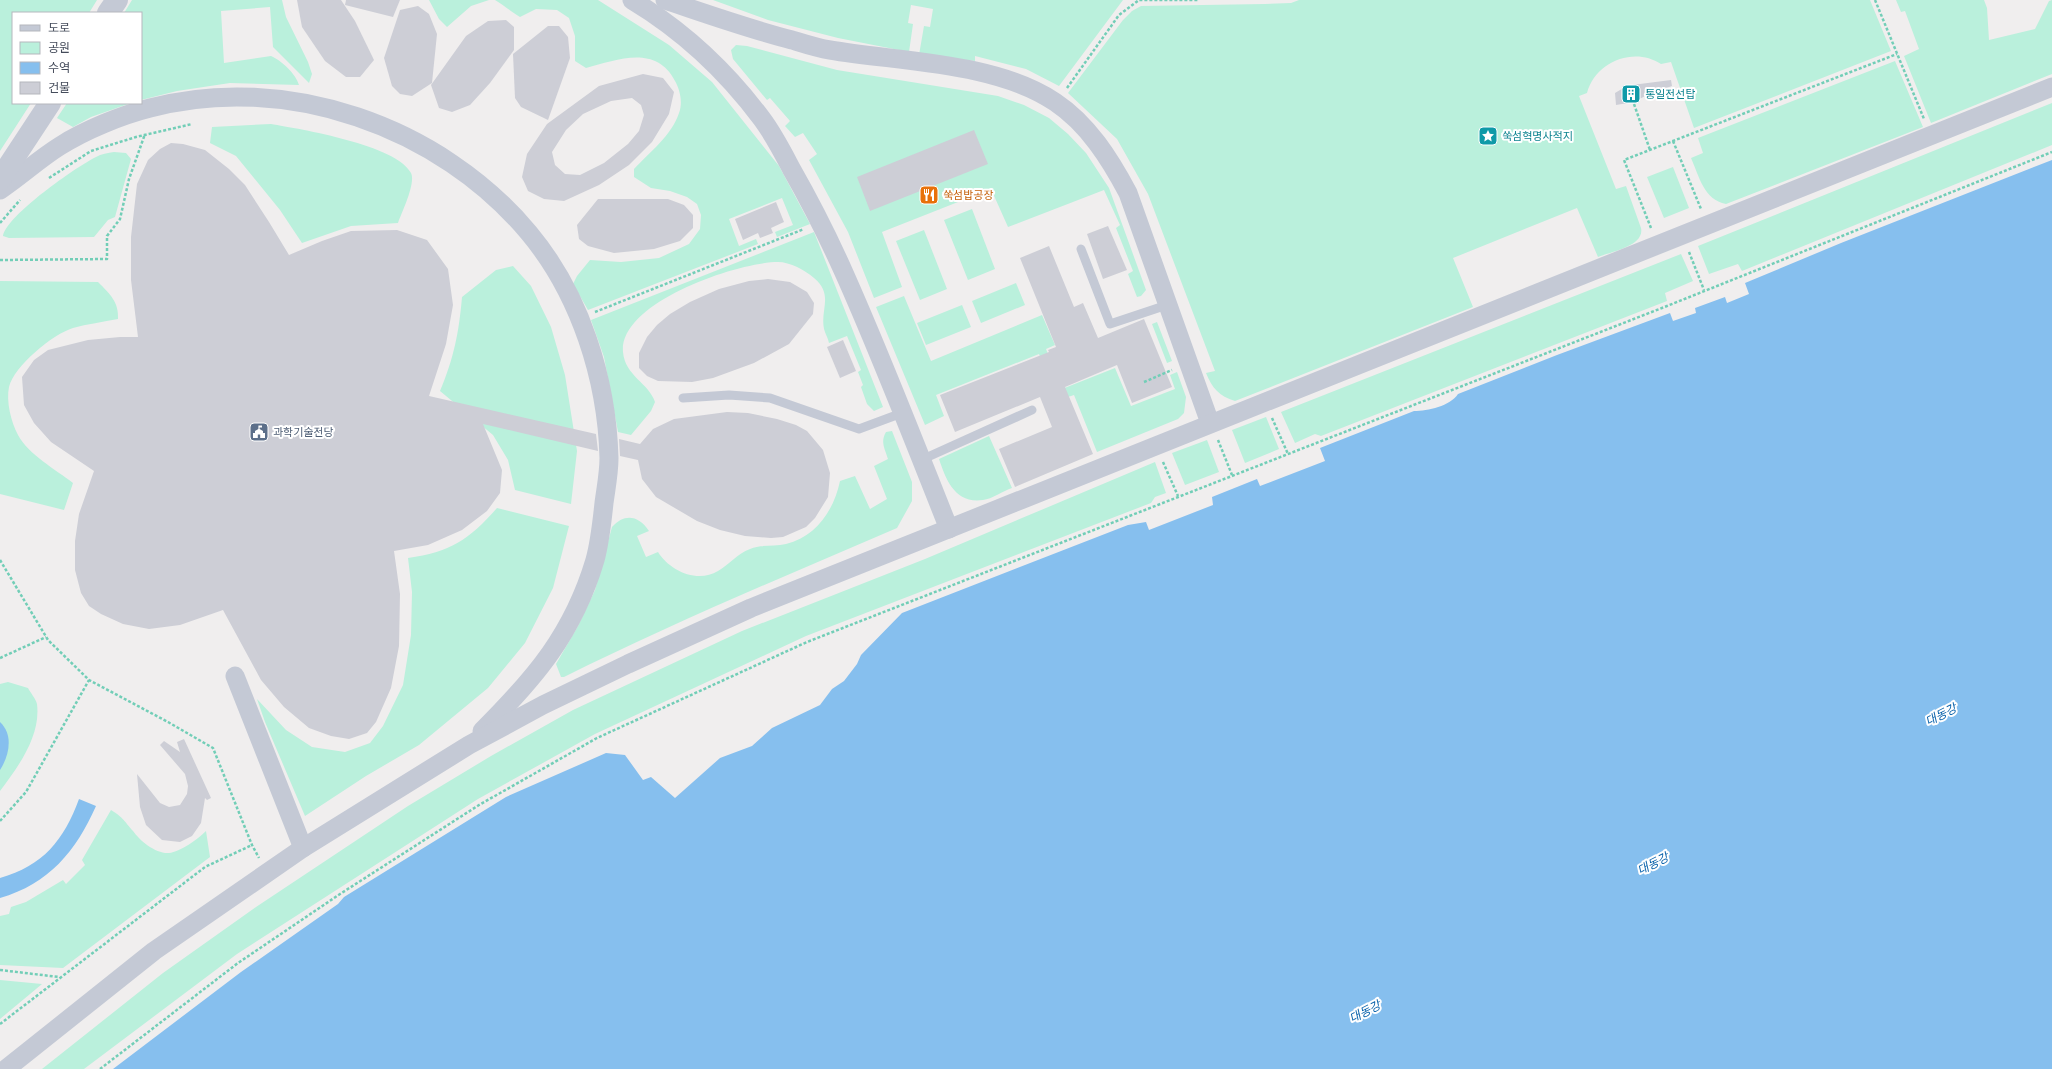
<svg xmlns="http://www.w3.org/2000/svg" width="2052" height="1069" font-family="Arial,'Noto Sans KR',sans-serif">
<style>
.green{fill:#baf0dc}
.water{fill:#86bfee}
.building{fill:#cdced6;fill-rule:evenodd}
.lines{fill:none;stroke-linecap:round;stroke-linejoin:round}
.path{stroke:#72ceb7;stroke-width:2.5;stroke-dasharray:3 2;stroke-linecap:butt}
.service{stroke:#c4c9d5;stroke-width:9}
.minor{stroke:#c4c9d5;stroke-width:19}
.tertiary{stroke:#c4c9d5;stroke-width:22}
.labels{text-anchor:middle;stroke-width:4;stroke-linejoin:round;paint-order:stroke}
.culture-label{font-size:11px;fill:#0d838f;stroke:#fff;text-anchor:start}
.food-label{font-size:11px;fill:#c56008;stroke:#fff;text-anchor:start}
.service-label{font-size:11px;fill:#4e5e75;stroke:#fff;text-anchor:start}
.water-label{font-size:12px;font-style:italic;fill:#0962ab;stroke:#fff}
</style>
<rect width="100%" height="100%" fill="#f0eeee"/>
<g class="green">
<path d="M0,0H97L89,13H13V103H31L0,151Z"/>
<path d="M132,0H282L286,17L308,62L312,74L309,83L273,47L270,7L221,11L224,63L271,56C282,61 296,74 299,85L230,83L177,91L141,100V13H124Z"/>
<path d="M429,0H489L471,6L447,27L439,19Z"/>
<path d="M495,0H598L669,45L712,82L779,166L810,224L777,237L775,232L793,225L782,198L729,219L739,246L756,239L758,244L588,310L573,284L577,276L590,260L621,262L659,258L689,244L700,229L701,215L697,204L687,197L670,191L651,188L634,177V169C649,153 672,135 679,113C683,102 680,90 675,81C656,44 617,60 586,68L575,61V36L569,18L557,10L536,9L520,17C511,12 504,5 495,0Z"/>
<path d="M713,0H1123L1059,86L1026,69L975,56V61L919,55L924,26L930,27L933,9L911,5L908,23L913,24L909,52L838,38L768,20Z"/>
<path d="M1299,0H1870L1891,51L1694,128L1671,62L1661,64C1634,46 1595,62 1587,93L1579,96L1616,189L1626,186L1641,228C1645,246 1611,252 1598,257L1577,208L1453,258L1473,307L1235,401C1219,396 1212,388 1206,373L1215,371L1148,194L1117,139L1068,93L1123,20L1132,11L1141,6L1265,4L1291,3Z"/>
<path d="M1896,0H1984L1987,8L1989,40L2035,29L2049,1L2052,0V74L1931,123L1904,56L1919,49L1905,11L1901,12Z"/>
<path d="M736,45L747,46L837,70L998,96L1024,105L1049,118L1068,134L1086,153L1109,188L1146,290L1141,296L1137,297L1128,274L1133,271L1116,228L1120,225L1104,190L1008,227L991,189L882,232L902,287L874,298L848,232L809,160L817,154L803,133L795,137L785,126L790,121L770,98L767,100L733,59L731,50Z"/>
<path d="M1895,61L1923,127L1726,204C1704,200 1699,176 1691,158L1703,153L1698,138Z"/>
<path d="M67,103H131L91,117L73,127L57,118Z"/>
<path d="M2052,103V145L1742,271L1738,264L1709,274L1698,246Z"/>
<path d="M271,124C300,129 397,145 411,173C416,183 402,212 398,223L351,226L302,243L280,210L236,156L210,143L212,127Z"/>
<path d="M114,152L126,153L131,159L115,217L108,220L94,237L9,238L3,236C7,215 76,167 96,157C101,154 108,153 114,152Z"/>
<path d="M1673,167L1689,208L1664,218L1647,177Z"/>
<path d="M972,209L995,269L968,280L944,220Z"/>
<path d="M924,230L947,289L920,300L896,241Z"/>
<path d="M814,232L883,407L874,411L867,404L861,387L863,385L858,372L861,370L847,336L829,343C828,338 825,333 824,329C820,309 834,295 814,278C805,270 790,262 778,262C738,262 619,302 623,352C625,376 649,383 655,402L651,411L631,435L618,432L604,357L591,320Z"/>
<path d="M1681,254L1693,281L1665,293L1667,301L1321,436L1315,434L1295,443L1281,412Z"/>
<path d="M513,266L531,286L551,327L565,375L577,451L571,504L515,490L508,460L493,435L440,391C454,358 459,332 462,297L496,270Z"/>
<path d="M0,281L98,282C110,294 119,302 118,319C103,322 87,324 73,328C53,334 14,366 9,387C6,401 11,422 18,435C29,455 55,469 73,483L64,510L0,494Z"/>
<path d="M1016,283L1025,305L981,323L972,301Z"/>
<path d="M904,296L931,361L1042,315L1055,345L1046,349L1062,389L1115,368L1131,406L1175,389L1170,375L1177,372L1186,397L1184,413L1178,419L1097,452L1074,395L1059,400L1039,354L936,395L944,416L925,425L876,307Z"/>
<path d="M962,305L971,327L926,345L917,323Z"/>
<path d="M1157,322L1172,361L1167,363L1152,324Z"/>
<path d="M1266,417L1279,449L1245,463L1232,430Z"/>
<path d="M892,431L912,482V501L897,528C785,576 673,623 564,677H561L556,664L578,626L595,590L612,527C624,513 639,515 649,531L637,536L646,557L658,552C669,570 697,584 718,571C730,564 737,554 750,549C761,544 774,547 786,544C816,537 834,510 840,481L855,476L870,509L887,499L874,466L888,459C885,449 880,442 886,432Z"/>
<path d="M989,436L1012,488C1003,491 992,499 983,500C955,504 946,480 939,459Z"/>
<path d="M1207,440L1219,472L1185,485L1172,453Z"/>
<path d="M1155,462L1166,493L1155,497L1151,503L806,636L595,734L478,799L237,954L84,1069H42L163,973L256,907L408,806L491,756L573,710L742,631L925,559Z"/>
<path d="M497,508L569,526L553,588L525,643L488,688L419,745L366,776L305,816L265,722L257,699L286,730L312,747L345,752L370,743L383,726L403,685L411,635L412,592L408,558C450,552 469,540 497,508Z"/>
<path d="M8,682L28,688C30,692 36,699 37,704C41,736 18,767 0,791V684Z"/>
<path d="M111,810C124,818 124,821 133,831C140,841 156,854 169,853C180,852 198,839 206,831L210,857L63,968L0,965V916L9,914L11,907L26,902L63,880L66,884L85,865L82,860Z"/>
<path d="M0,980L42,984L0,1019Z"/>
</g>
<g class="water">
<path d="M2052,160V1069H113L241,972L338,904L344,897L506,797L606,753L625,755L643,780L651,777L675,798L720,758L752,746L772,728L820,705L832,689L844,681L857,664L861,655L902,613L1128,525L1146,522L1149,530L1213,505L1212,497L1257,479L1260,486L1325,461L1320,448L1414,411C1428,411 1450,406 1458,394L1557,355L1670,313L1673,321L1696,313L1695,308L1725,297L1727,303L1749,294L1745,283L1841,243Z"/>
<path d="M0,722C14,735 9,756 0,770Z"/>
<path d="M79,799L96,806C76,851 49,884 0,898V878C43,866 64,840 79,799Z"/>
</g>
<g class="building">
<path d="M297,0H341L355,21L374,60L360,77H346L325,61L302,27Z"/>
<path d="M346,0H400L393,17L345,5Z"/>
<path d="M418,6L429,14L437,34L432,83L412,96L400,94L392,86L384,58L400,10Z"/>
<path d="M506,20L514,27V50L490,83L470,105L452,112L439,108L431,85L466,36L488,21Z"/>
<path d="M548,26H559L568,37L570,58L548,120L521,107L515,98L513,54Z"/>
<path d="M643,74L663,78L674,92L669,114L652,142L629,165L599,185L564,201L544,199L528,191L522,177L527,154L547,124L599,86ZM632,98L641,105L644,115L639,131L628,144L604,163L580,175L565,174L555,165L552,152L566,130L583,114L611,101Z"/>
<path d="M1671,80L1672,86L1647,95L1634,102L1616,105L1615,93L1625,87L1632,85Z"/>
<path d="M974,130L988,164L870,211L857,177Z"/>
<path d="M171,143L183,144L205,150L229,169L245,185L269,222L289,255L322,241L351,231L397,230L427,240L448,269L453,305L446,344L429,396L596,434L598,451L483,424L502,470L500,493L487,511L462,530L428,545L394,551L400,594L399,646L391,688L376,722L367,733L349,739L331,736L309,728L284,707L261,680L223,610L180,625L149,629L123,624L101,614L89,606L81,593L75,570V541L79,514L94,471L51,442L34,423L24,405L22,377L34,360L48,350L88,340L120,337H138L131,280V237L137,184L148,160L160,149Z"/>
<path d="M598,199H668L684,205L693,215V228L680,241L654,249L614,253L588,246L579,239L577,225Z"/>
<path d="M776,202L784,222L771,228L773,233L760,238L758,233L743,240L735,219Z"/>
<path d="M1108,226L1127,270L1103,279L1087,234Z"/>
<path d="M1049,246L1074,307L1083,303L1098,338L1144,319L1172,387L1132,403L1117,365L1065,387L1093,454L1015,487L999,449L1052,427L1040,397L955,432L940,395L1049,352L1048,350L1056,347L1020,258Z"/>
<path d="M768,279L790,282L807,292L814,303L813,314L789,344L754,363L713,378L692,382L658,381L647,376L639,368V353L647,337L657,325L670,314L690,302L719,289L749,281Z"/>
<path d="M843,340L856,371L840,378L827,347Z"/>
<path d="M727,412L748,413L777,419L796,425L807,431L823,450L830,473L828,497L815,518L806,527L783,537L771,538L745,536L720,530L697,521L656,497L642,479L638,460L620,456L619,439L640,444L653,429L674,419Z"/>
<path d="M184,739L211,798L207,800L205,798L201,823L192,836L180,842L162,840L146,825L140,807L137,774L160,803L169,807L180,805L187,794L188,786L185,774L160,745L164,741L180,752L177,742Z"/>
</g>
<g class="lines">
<g class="path">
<path d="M1875,0L1924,119"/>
<path d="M1067,88L1119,15L1139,0H1198"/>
<path d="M1634,104L1650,150"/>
<path d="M1673,141L1701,209"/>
<path d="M49,178L91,151L136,137L192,124"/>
<path d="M0,223L20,200"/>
<path d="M1651,228L1624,160L1897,54"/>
<path d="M1689,252L1704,290"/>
<path d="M0,260L107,259V236L120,219L129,179L145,134"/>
<path d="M595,312L804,229"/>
<path d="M1144,382L1172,370"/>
<path d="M1272,418L1288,454"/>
<path d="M1218,440L1232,475"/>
<path d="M1163,462L1178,496"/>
<path d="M0,560L48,640L89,680L168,722L213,748L252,845L259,858"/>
<path d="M0,658L46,637"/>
<path d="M0,821L26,792L89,680"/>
<path d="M0,970L59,977"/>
<path d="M0,1024L205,867L252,845"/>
<path d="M100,1069L238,963L340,894L479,805L597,738L807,642L1667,306L2052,152"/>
</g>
<g class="service">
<path d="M1081,249L1110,324L1167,305"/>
<path d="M683,398L729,395L770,398L859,429L902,413"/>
<path d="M921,460L1032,410"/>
</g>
<g class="minor">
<path d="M632,0C682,30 727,72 762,119C774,135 783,153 792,170C812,205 829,239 845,275C882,358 915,444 949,529"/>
<path d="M665,0C707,14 749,29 792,40C805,44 817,48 830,50C900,62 996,62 1055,102C1088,124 1110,159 1128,193L1210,423"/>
<path d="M0,190C21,176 39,159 60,146C85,130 122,115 150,108C286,72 440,126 529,233C580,294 607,379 609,458C609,473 606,488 604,503C602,522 600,542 595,560C573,634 535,678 482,731"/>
<path d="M235,676L303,848"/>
<path d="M6,1069L154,951L303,848L469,745L543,705L628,664L751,608L2052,87"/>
</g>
<g class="tertiary">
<path d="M108,13L117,0"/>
<path d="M0,179L50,103"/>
</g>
</g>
<defs>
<symbol id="building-square" viewBox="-11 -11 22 22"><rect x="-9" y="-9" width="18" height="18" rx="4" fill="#0f9aa8" stroke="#fff"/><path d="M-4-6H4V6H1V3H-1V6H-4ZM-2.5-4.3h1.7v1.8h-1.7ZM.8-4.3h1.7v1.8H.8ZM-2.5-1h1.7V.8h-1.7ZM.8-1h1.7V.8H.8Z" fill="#fff"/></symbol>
<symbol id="sight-square" viewBox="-11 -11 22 22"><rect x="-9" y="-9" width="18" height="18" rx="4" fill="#0f9aa8" stroke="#fff"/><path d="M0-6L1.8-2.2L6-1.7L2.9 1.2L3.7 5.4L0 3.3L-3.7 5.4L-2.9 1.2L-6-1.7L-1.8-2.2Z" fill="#fff"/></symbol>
<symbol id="restaurant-square" viewBox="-11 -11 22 22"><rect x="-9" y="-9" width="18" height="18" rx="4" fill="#e8710a" stroke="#fff"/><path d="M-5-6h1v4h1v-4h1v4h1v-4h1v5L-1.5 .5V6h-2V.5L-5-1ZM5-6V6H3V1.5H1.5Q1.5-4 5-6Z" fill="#fff"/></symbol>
<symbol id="civic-square" viewBox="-11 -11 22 22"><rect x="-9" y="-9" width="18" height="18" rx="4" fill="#5c6f8a" stroke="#fff"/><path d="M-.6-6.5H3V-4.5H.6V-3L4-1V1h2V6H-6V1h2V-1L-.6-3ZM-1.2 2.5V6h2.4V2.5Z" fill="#fff"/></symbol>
</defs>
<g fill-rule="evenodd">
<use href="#building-square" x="1620" y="83" width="22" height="22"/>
<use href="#sight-square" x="1477" y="125" width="22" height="22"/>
<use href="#restaurant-square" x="918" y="184" width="22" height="22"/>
<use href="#civic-square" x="248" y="421" width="22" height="22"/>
</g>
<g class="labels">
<g class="culture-label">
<text x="1645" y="98">통일전선탑</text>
<text x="1502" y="140">쑥섬혁명사적지</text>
</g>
<g class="food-label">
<text x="943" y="199">쑥섬밥공장</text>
</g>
<g class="service-label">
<text x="273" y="436">과학기술전당</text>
</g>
<g class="water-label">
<text transform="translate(1941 715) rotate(-27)" y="4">대동강</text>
<text transform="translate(1653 864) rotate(-27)" y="4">대동강</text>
<text transform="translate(1365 1012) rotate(-27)" y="4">대동강</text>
</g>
</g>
<rect x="12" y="12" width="130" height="92" fill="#ffffff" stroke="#b5b7bd"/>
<rect x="20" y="25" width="20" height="6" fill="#c4c9d5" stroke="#b5b7bd"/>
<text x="48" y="32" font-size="12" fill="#454c5b">도로</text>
<rect x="20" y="42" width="20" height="12" fill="#baf0dc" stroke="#b5b7bd"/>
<text x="48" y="52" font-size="12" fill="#454c5b">공원</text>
<rect x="20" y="62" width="20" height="12" fill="#86bfee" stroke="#b5b7bd"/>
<text x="48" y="72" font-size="12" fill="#454c5b">수역</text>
<rect x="20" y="82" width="20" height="12" fill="#cdced6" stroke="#b5b7bd"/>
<text x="48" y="92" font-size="12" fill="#454c5b">건물</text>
</svg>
